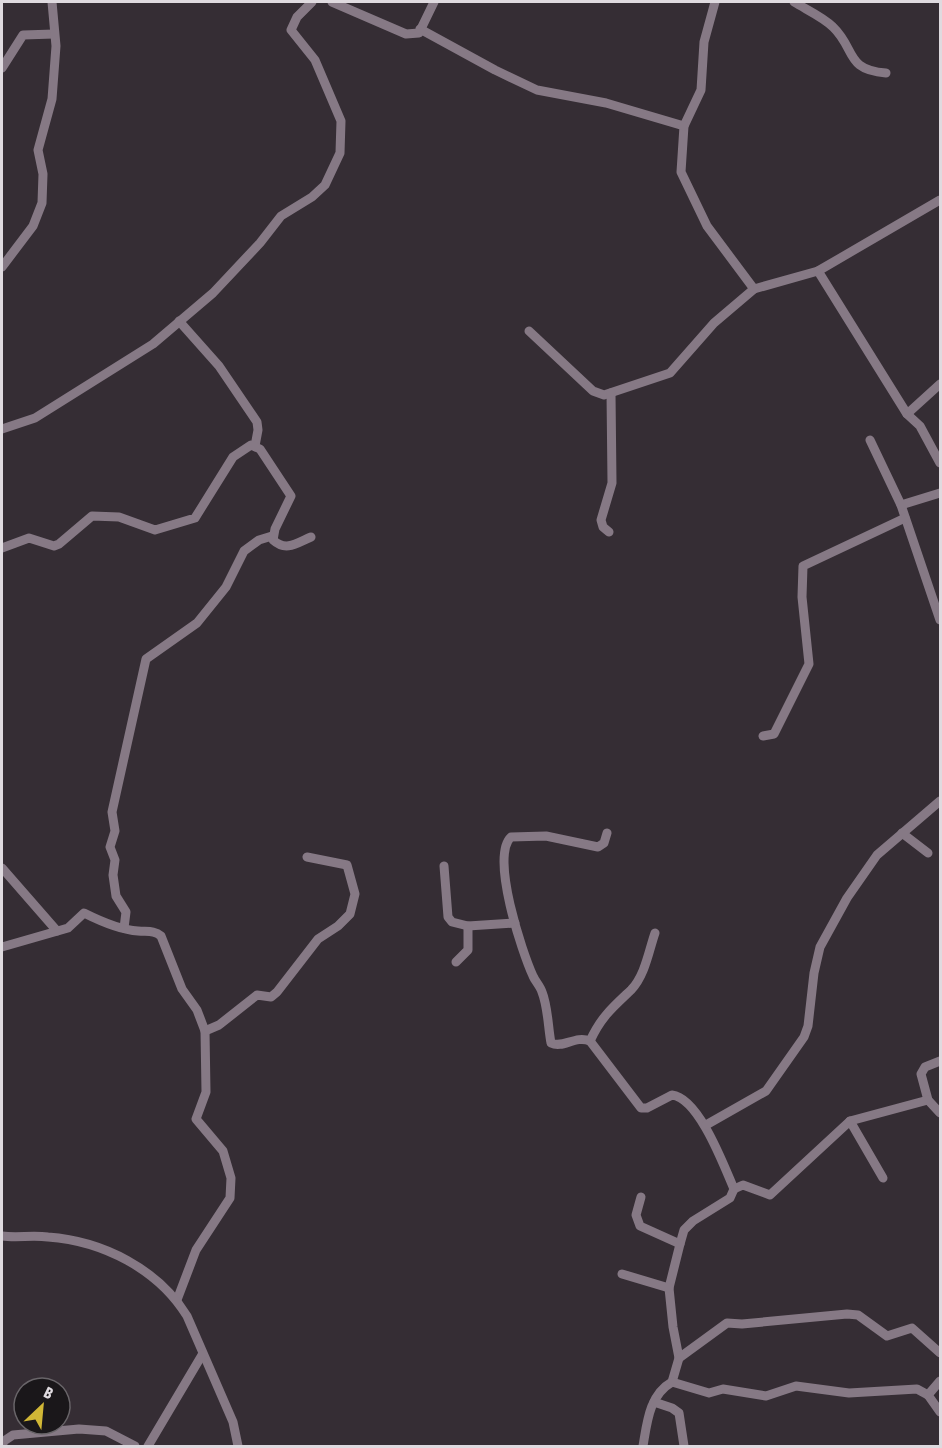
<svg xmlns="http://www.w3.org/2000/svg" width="942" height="1448" font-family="'Asap Condensed',sans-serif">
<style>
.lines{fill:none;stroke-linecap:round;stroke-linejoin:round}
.minor{stroke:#867985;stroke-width:9}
</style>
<rect width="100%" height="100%" fill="#352d34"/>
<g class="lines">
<g class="minor">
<path d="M332,2L406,34L419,33L434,2"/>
<path d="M715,2L704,42L701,90L684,126L681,172L707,226L754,289L818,271L907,414L920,426L940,463"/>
<path d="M794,2C807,10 823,17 833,27C856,49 845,70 886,73"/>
<path d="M420,29L495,70L537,90L606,103L684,126"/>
<path d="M2,68L23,35L54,34"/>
<path d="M2,267L33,226L42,203L43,174L38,150L52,99L56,46L52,2"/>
<path d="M818,271L940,200"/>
<path d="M179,321L219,366L257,422L258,430L255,446"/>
<path d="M529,331L593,391L604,395L670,373L714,323L754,289"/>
<path d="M907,414L940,384"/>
<path d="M2,429L35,418L153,344L213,293L260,243L281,216L312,197L325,185L340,153L341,121L315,60L291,30L297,17L312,2"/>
<path d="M870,440L901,505L940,620"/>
<path d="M901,505L940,493"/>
<path d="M609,532L603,527L601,520L612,483L611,393"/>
<path d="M2,548L29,538L54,546L59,544L92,516L119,517L155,530L195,518L233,457L251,445L260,449L291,496L275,529L273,540C286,552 297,543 311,537"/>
<path d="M763,736L774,734L809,664L802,597L803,566L905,518"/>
<path d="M607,833L604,843L598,847L546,836L511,837C490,856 522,952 533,976C535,981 540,986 542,992C548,1007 548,1027 551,1043C563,1049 575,1035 590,1041L641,1108H647L672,1095C699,1098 724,1166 734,1189L730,1198L693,1221L684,1230L680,1244L669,1288L673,1327L679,1358L672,1382C649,1395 647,1423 643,1446"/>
<path d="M902,833L928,853"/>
<path d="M444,866L448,917L452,922L468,926L515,923"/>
<path d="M2,868L57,931"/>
<path d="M124,928L126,912L116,896L113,875L115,860L110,847L115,831L112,812L146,659L197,623L226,587L244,551L259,540L272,536"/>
<path d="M2,947L68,928L84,913C100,921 120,930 138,931C147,932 154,930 161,936L182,989L197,1010L205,1031L206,1092L196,1119L223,1151L231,1178L230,1198L196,1250L177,1300"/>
<path d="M456,962L468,950V926"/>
<path d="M205,1031L219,1025L257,995L271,997L277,992L318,939L338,926L350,914L355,894L347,865L307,857"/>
<path d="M590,1041C601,1017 612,1008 631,990C645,976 649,950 655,933"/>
<path d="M940,1061L925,1067L921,1074L928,1100L940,1113"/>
<path d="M850,1121L883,1178"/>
<path d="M706,1125L766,1091L804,1037L808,1026L814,973L820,947L847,898L877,855L940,801"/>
<path d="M734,1189L743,1185L770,1195L850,1121L928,1100"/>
<path d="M641,1197L636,1215L640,1226L680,1244"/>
<path d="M2,1236C17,1238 32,1235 48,1237C103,1241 158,1269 187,1316L233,1422L238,1446"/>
<path d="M622,1274L669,1288"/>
<path d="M679,1358L727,1323L742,1324L847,1314L858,1315L887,1336L912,1328L940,1353"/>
<path d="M940,1381L928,1395L940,1412"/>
<path d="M672,1382L709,1393L723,1389L766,1396L796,1386L849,1393L917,1389L928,1395"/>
<path d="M654,1402L672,1408L679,1413L684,1446"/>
<path d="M2,1446L4,1441L13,1435L79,1429L106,1431L135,1446"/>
<path d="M148,1446L202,1355"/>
</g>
</g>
<rect width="942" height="1448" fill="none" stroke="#dfdadf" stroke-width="6"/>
<g transform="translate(42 1406) rotate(26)"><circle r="28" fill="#1a171a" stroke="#696569" stroke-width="1.5"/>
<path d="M0-4.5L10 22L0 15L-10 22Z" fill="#d1b736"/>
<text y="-9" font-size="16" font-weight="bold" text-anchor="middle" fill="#dfdadf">B</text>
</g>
</svg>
